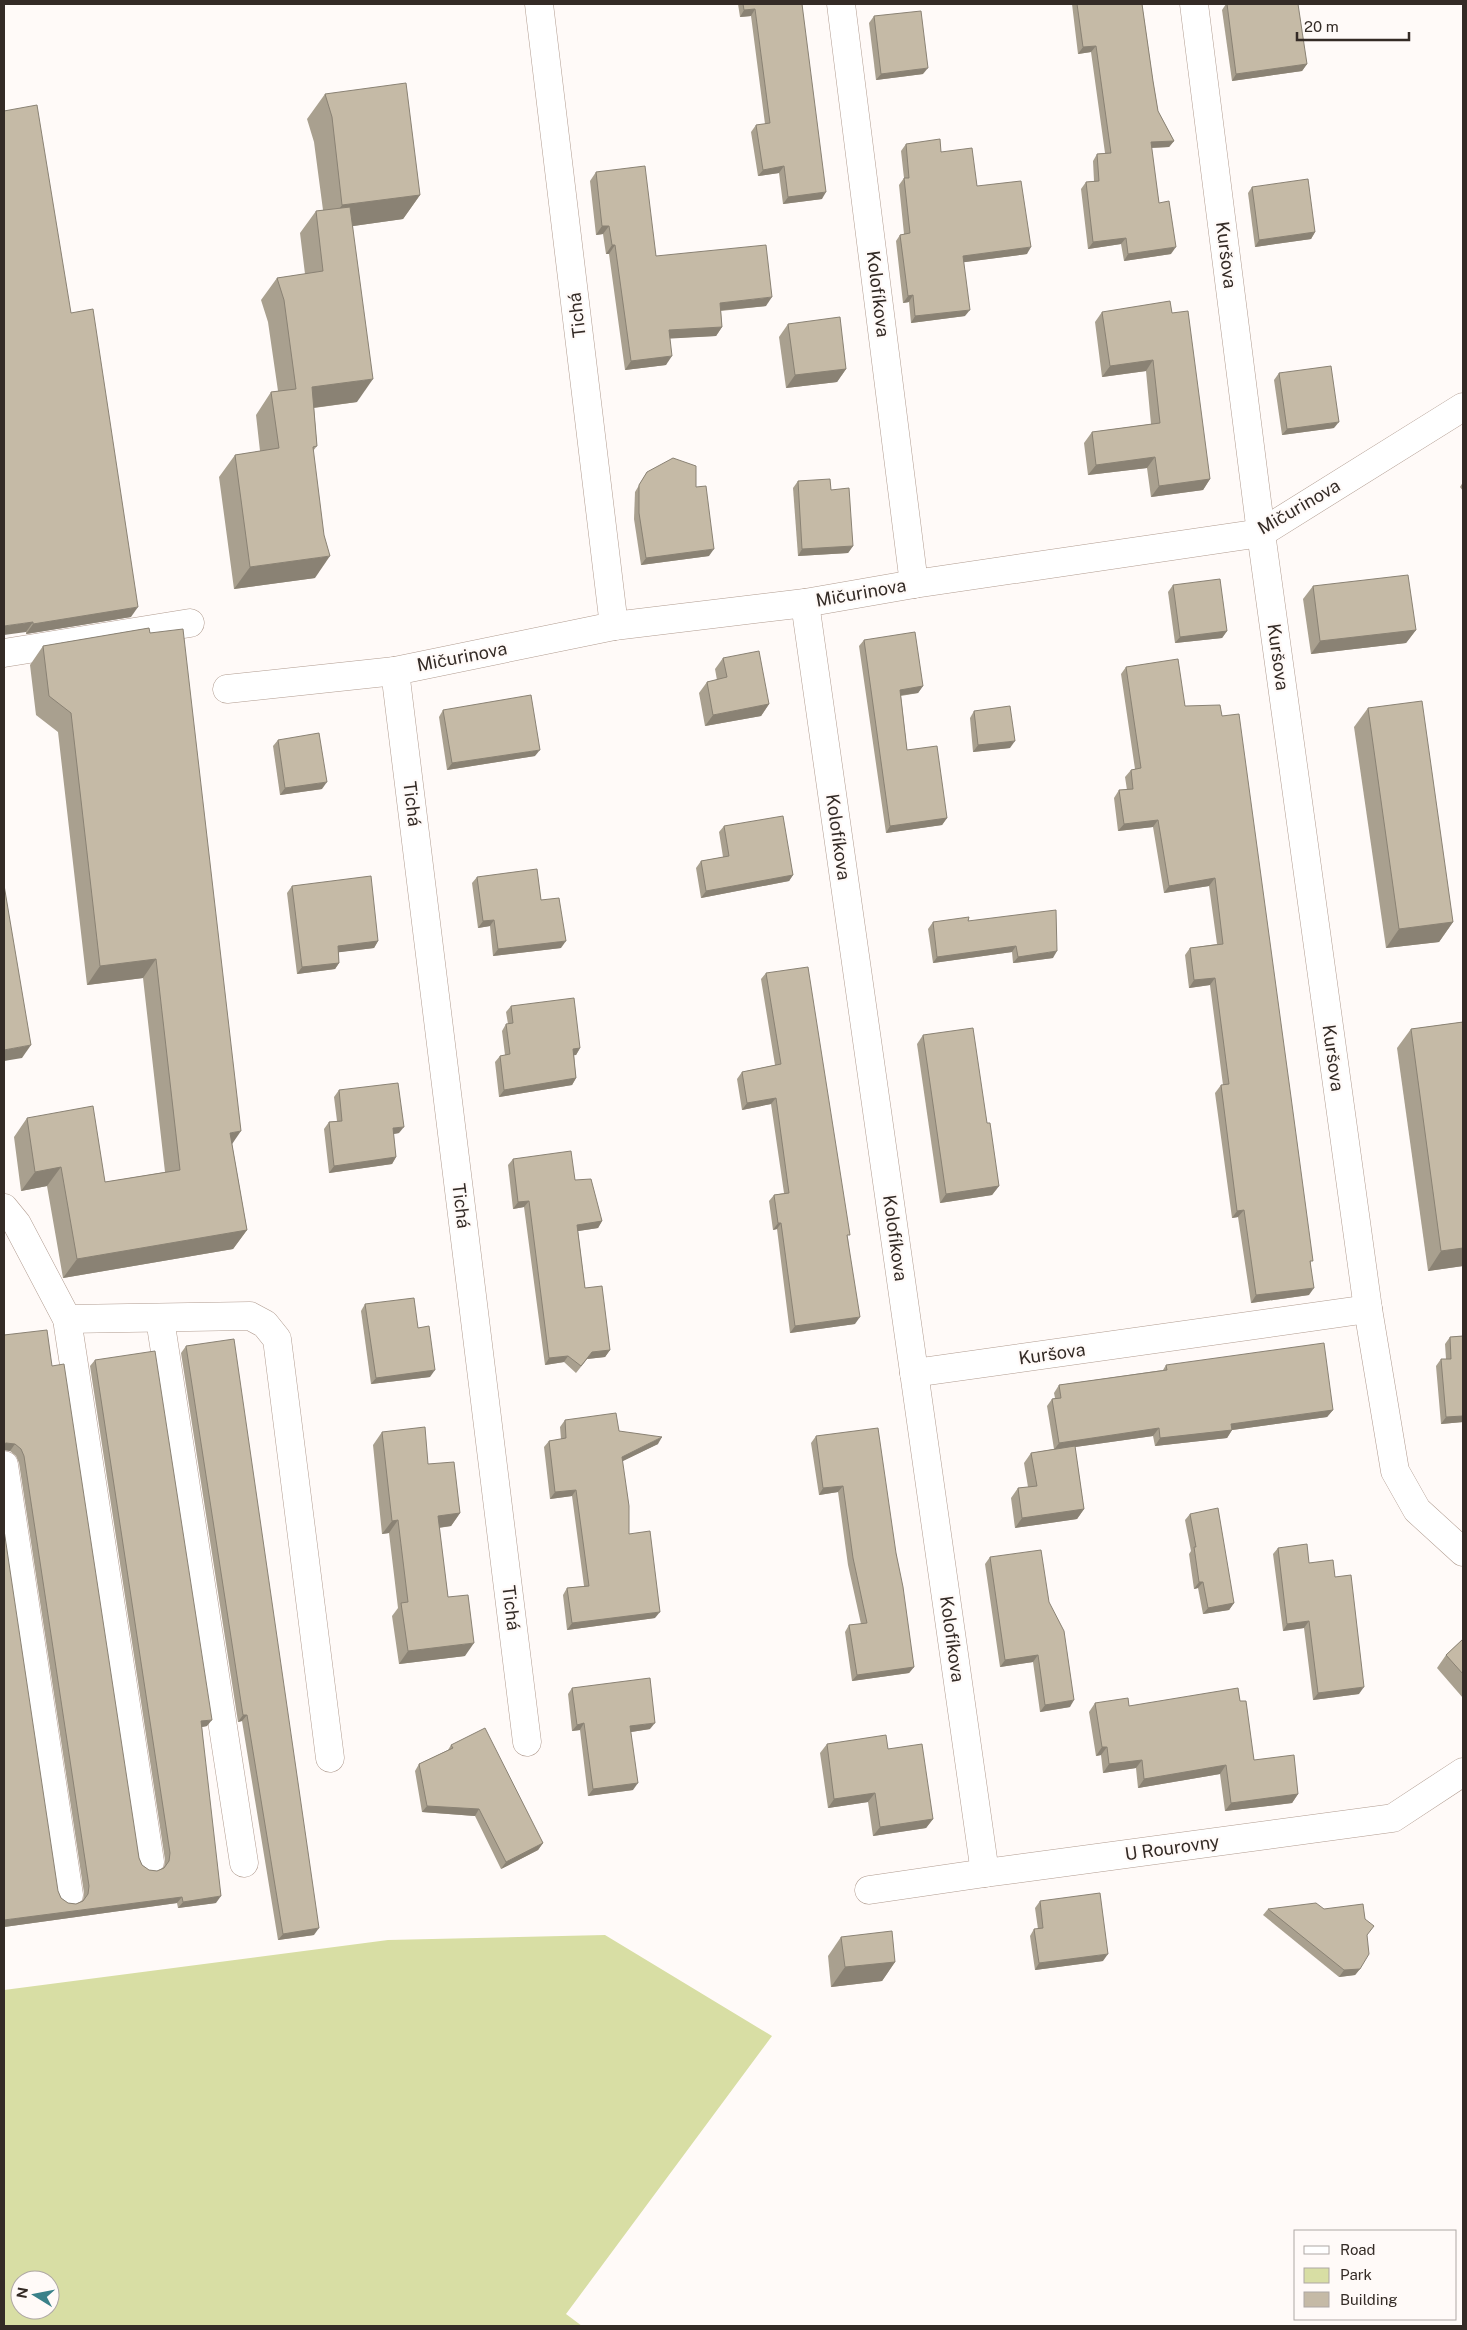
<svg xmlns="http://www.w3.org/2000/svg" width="1467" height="2330" font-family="'Public Sans',sans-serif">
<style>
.green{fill:#d8dea4;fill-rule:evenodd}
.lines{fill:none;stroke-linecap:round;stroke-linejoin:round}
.minor-casing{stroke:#b19c90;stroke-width:29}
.minor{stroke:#fff;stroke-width:28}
.wall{fill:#a9a08f}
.shaded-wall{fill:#8a8274}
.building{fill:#c5baa6;stroke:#8a8274}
.labels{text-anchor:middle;stroke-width:4.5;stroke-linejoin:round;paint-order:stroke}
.street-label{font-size:18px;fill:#342b26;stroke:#fffaf8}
</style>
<rect width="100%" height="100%" fill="#fffaf8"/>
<path class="green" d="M605,1935L772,2036L566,2314L582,2326H4V1990L388,1940ZM20,2280H50V2310H20Z"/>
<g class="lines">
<defs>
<g id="minor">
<path d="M539,4L614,626"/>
<path d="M841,4L914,584"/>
<path d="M1194,4L1261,533L1368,1309L1395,1471L1417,1510L1463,1552"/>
<path d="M805,603L985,1873"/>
<path d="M4,653L190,623"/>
<path d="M395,671L527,1742"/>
<path d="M227,689L395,671L614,626L805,603L914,584L1261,533L1463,407"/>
<path d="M4,1208L17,1224L67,1319L150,1862"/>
<path d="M67,1319L250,1316L265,1324L277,1339L330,1758"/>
<path d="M160,1319L244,1863"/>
<path d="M914,1373L1368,1309"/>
<path d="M4,1465L69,1895"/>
<path d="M869,1890L985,1873L1393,1818L1463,1772"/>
</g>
</defs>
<use href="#minor" class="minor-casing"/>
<use href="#minor" class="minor"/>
</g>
<g class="wall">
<path d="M738,4H802L822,199L783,204L779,173L758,176L751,132L756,125L765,124L751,16L740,17Z"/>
<path d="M1072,4H1142L1153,81L1158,111L1174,141L1169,147L1151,148L1159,203L1171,254L1124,261L1121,244L1088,249L1081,189L1086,182L1094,181L1093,161L1097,154L1105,153L1091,52L1078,54Z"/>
<path d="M1226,4L1307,64L1302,71L1232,81L1222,10Z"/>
<path d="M874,16L923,74L876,80L869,23Z"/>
<path d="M325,94L420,195L403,219L353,226L357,402L314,408L317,446L313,451L315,578L234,589L219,477L235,455L260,451L256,415L271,392L278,391L268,322L261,300L277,278L305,274L300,233L316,211L323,210L314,142L307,119Z"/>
<path d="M906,144L941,152L977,186L1027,254L964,262L965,316L911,323L909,302L903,303L896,241L900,235L904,234L899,185L904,178L901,151Z"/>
<path d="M596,172L656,256L766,306L721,311L722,327L716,336L670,338L666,365L625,370L609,254H606L603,234L596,235L590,181Z"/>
<path d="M1252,187L1315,232L1311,239L1255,247L1248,193Z"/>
<path d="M1102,312L1172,313L1210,479L1203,490L1151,497L1147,468L1088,475L1084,443L1092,432L1151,424L1146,371L1102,377L1095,322Z"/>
<path d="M71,313L131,617L26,634V632Z"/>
<path d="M788,324L846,369L837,382L786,388L779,337Z"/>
<path d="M1279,373L1334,428L1282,435L1274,380Z"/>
<path d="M647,472L709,556L641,565L634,519L635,492Z"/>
<path d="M798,481L831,490L853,546L848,553L798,556L793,488Z"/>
<path d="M1463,482V491L1460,487Z"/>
<path d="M1173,585L1227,631L1222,638L1175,643L1168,592Z"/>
<path d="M1313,586L1416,630L1406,643L1311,654L1303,599Z"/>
<path d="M149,628L232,1144L247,1230L233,1249L63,1278L47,1186L21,1191L14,1137L27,1118L105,1182L165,1172L143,978L87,985L58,732L36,715L30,665L43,646Z"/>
<path d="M864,640L923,686L918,693L901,696L907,750L947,818L942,825L886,833L859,646Z"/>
<path d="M723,658L769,704L761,716L705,726L699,693L707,682L717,680L715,669Z"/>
<path d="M1126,667L1185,706L1222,716L1311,1264L1309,1295L1251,1303L1238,1217L1232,1218L1215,1093L1221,1085H1223L1210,985L1189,988L1185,955L1190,948L1217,944L1209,886L1164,893L1153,827L1118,831L1114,798L1119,790H1127L1125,777L1131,770L1135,769L1121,674Z"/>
<path d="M1368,708L1453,922L1439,942L1386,948L1354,727Z"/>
<path d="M443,710L535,756L447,770L439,717Z"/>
<path d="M974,711L1010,748L973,752L970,718Z"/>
<path d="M278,740L322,789L280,795L273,746Z"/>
<path d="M724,826L793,875L789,881L701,898L696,868L701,861L723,857L719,832Z"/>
<path d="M477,877L541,900L561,948L493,956L490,926L478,928L472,883Z"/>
<path d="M292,886L378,941L374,948L339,952V963L335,969L297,974L287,893Z"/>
<path d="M968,921L1053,958L1013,963L1012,952L933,963L928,929L933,922Z"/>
<path d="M766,973L848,1238L855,1324L790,1333L777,1229L773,1230L769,1201L774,1195L784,1193L771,1104L742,1110L737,1079L742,1072L775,1065L761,979Z"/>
<path d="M511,1006L580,1048L576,1055H574L576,1078L572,1085L499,1097L495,1062L500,1056L505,1055L502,1031L506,1024H508L506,1012Z"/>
<path d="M1463,1022V1266L1428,1271L1397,1048L1411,1029Z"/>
<path d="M923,1035L987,1123L999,1186L992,1195L940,1203L917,1044Z"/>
<path d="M339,1090L399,1133L393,1134L396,1157L392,1164L329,1173L324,1129L329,1122L337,1121L334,1097Z"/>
<path d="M513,1159L575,1180L602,1221L598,1228L578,1231L585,1288L610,1350L605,1357L587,1359L576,1373L564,1362L545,1365L524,1207L513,1209L508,1165Z"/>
<path d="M365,1304L418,1328L430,1377L371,1384L361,1311Z"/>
<path d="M4,1335L52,1366L139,1858L142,1865L149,1870L157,1871L164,1867L165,1860L90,1366L95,1360L207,1726L202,1727L216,1903L178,1908L177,1903L4,1927L58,1891L61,1898L68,1903L76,1904L83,1900L84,1893L19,1463L16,1456L10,1451L4,1450Z"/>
<path d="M1463,1336V1422L1441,1424L1436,1366L1441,1359H1446L1445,1344L1450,1337Z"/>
<path d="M186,1346L314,1935L278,1940L242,1721L238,1722L181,1353Z"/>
<path d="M1166,1365L1333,1410L1327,1417L1232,1430L1227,1438L1155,1446L1153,1436L1075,1447L1084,1509L1077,1519L1015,1528L1011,1498L1018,1488L1028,1487L1024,1463L1031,1453L1054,1449L1047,1406L1052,1399L1055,1398L1054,1393L1059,1385L1163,1370Z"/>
<path d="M565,1420L619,1431L658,1444L622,1461L629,1534L655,1618L567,1630L563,1595L567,1588L584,1586L572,1496L550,1499L544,1447L549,1441L561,1439L560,1427Z"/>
<path d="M382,1432L428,1464L460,1513L451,1526L439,1528L448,1597L465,1656L399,1664L392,1616L398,1608L389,1533L382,1534L373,1445Z"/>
<path d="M816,1436L896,1553L914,1667L909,1673L852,1681L845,1632L849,1625L861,1624L848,1565L838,1492L819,1495L811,1443Z"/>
<path d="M1190,1514L1234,1603L1229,1610L1203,1614L1198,1588L1194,1589L1189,1554L1191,1551L1185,1520Z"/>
<path d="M1278,1548L1335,1577L1359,1694L1313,1700L1304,1628L1283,1631L1273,1554Z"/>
<path d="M990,1557L1049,1602L1070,1707L1040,1712L1033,1662L1000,1667L985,1564Z"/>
<path d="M1463,1639V1698L1437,1668L1446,1655Z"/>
<path d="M572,1688L650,1729L631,1732L633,1790L588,1796L580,1730L572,1731L568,1694Z"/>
<path d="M1240,1701L1254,1760L1298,1794L1292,1803L1225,1811L1220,1774L1138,1788L1136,1768L1103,1773L1101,1755L1096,1756L1089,1712L1095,1703L1129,1706Z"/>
<path d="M827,1744L888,1749L933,1819L926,1828L873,1836L868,1802L828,1808L820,1753Z"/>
<path d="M451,1745L543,1843L538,1850L501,1869L475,1816L422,1812L415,1771L419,1764L448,1750Z"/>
<path d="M1040,1901L1103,1961L1035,1970L1030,1936L1034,1929H1038L1035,1908Z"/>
<path d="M1268,1909H1324L1360,1969L1355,1975L1339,1977L1263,1915Z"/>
<path d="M841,1937L895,1962L882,1981L831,1987L828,1956Z"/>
</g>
<g class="shaded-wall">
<path d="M755,9L751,16L740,17L744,10Z"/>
<path d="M1096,46L1091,52L1078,54L1083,47Z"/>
<path d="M1307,64L1302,71L1232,81L1236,74Z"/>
<path d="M928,68L923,74L876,80L881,74Z"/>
<path d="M1174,141L1169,147L1146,148L1151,142Z"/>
<path d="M784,166L779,173L758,176L763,170Z"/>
<path d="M826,192L822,199L783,204L788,197Z"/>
<path d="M420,195L403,219L325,230L342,205Z"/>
<path d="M602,226H609L603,234L596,235Z"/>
<path d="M1315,232L1311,239L1255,247L1259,240Z"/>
<path d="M1126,238L1121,244L1088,249L1093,242Z"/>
<path d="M612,245H615L609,254H606Z"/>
<path d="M1031,247L1027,254L958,263L963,256Z"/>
<path d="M1176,247L1171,254L1124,261L1128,254Z"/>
<path d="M913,295L909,302L903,303L908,296Z"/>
<path d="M772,297L766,306L714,311L720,303Z"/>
<path d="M970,310L965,316L911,323L915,316Z"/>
<path d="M722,327L716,336L663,339L669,330Z"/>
<path d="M672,356L666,365L625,370L631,361Z"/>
<path d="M1153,360L1146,371L1102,377L1110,366Z"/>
<path d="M846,369L837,382L786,388L795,375Z"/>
<path d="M373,379L357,402L296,410L312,387Z"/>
<path d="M1339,422L1334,428L1282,435L1287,429Z"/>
<path d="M1155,457L1147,468L1088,475L1096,465Z"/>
<path d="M1210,479L1203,490L1151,497L1159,486Z"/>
<path d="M853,546L848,553L798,556L802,549Z"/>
<path d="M714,549L709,556L641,565L646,558Z"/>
<path d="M330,556L315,578L234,589L250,567Z"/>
<path d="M138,607L131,617L26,634L33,624Z"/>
<path d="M33,622L26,632L4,635V626Z"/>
<path d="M1416,630L1406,643L1311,654L1320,641Z"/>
<path d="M1227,631L1222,638L1175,643L1180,637Z"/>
<path d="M923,686L918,693L895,696L900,690Z"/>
<path d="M769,704L761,716L705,726L713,715Z"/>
<path d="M1015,741L1010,748L973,752L978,745Z"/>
<path d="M540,750L535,756L447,770L452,763Z"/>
<path d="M327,782L322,789L280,795L285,788Z"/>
<path d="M947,818L942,825L886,833L890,826Z"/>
<path d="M1158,820L1153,827L1118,831L1124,824Z"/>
<path d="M793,875L789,881L701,898L706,891Z"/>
<path d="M1215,878L1209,886L1164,893L1169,886Z"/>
<path d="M494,920L490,926L478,928L483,921Z"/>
<path d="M1453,922L1439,942L1386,948L1399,929Z"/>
<path d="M378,941L374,948L333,953L338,946Z"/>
<path d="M566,941L561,948L493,956L498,949Z"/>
<path d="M1016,946L1012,952L933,963L937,957Z"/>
<path d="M1057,951L1053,958L1013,963L1018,957Z"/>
<path d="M156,959L143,978L87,985L100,966Z"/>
<path d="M339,963L335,969L297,974L302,967Z"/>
<path d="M1215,978L1210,985L1189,988L1194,980Z"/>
<path d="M31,1045L22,1058L4,1061V1050Z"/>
<path d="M580,1048L576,1055L569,1056L573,1049Z"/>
<path d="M576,1078L572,1085L499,1097L504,1090Z"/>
<path d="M776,1098L771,1104L742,1110L747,1103Z"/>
<path d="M404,1127L399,1133L388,1135L393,1128Z"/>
<path d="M241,1131L228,1150L230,1133Z"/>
<path d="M396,1157L392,1164L329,1173L334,1166Z"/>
<path d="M61,1167L47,1186L21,1191L35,1172Z"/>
<path d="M999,1186L992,1195L940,1203L946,1194Z"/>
<path d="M529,1201L524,1207L513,1209L518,1202Z"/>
<path d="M1244,1210L1238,1217L1232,1218L1237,1211Z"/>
<path d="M602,1221L598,1228L572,1232L577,1225Z"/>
<path d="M778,1223H781L777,1229L773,1230Z"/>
<path d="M247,1230L233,1249L63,1278L77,1259Z"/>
<path d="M1463,1248V1266L1428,1271L1441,1251Z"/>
<path d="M1314,1288L1309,1295L1251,1303L1256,1295Z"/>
<path d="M860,1317L855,1324L790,1333L795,1326Z"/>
<path d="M610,1350L605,1357L587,1359L576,1373L592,1352Z"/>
<path d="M568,1356L564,1362L545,1365L549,1358Z"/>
<path d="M435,1370L430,1377L371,1384L376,1378Z"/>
<path d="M1333,1410L1327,1417L1232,1430L1227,1438L1155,1446L1160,1438L1231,1424Z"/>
<path d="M1463,1416V1422L1441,1424L1446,1417Z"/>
<path d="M1159,1428L1153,1436L1054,1450L1059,1443Z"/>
<path d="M662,1437L658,1444L617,1464L622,1457Z"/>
<path d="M6,1443L15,1444L10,1451L4,1450V1444Z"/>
<path d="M843,1486L838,1492L819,1495L823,1488Z"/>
<path d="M576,1490L572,1496L550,1499L555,1492Z"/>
<path d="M1084,1509L1077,1519L1015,1528L1022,1518Z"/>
<path d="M460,1513L451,1526L428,1529L438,1516Z"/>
<path d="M398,1520L389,1533L382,1534L392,1521Z"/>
<path d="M1199,1582H1203L1198,1588L1194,1589Z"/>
<path d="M1234,1603L1229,1610L1203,1614L1208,1608Z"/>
<path d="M660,1612L655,1618L567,1630L572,1623Z"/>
<path d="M1309,1621L1304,1628L1283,1631L1287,1624Z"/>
<path d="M474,1643L465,1656L399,1664L408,1651Z"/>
<path d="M1038,1655L1033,1662L1000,1667L1005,1660Z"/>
<path d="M914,1667L909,1673L852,1681L857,1675Z"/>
<path d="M1364,1687L1359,1694L1313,1700L1318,1693Z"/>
<path d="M1074,1700L1070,1707L1040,1712L1045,1705Z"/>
<path d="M243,1715H247L242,1721L238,1722Z"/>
<path d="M212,1720L207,1726L196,1728L201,1721Z"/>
<path d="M584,1723L580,1730L572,1731L577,1725Z"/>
<path d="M655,1723L650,1729L625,1733L630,1726Z"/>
<path d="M1102,1747H1107L1101,1755L1096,1756Z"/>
<path d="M1142,1760L1136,1768L1103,1773L1109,1764Z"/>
<path d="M1226,1765L1220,1774L1138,1788L1144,1779Z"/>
<path d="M638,1783L633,1790L588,1796L593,1789Z"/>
<path d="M875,1793L868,1802L828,1808L834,1799Z"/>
<path d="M1298,1794L1292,1803L1225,1811L1231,1803Z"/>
<path d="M427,1806L479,1809L475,1816L422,1812Z"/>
<path d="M933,1819L926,1828L873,1836L880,1827Z"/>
<path d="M543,1843L538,1850L501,1869L506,1862Z"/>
<path d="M221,1896L216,1903L178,1908L183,1902Z"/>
<path d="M182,1897L177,1903L4,1927V1920Z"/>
<path d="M319,1928L314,1935L278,1940L283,1934Z"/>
<path d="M1108,1954L1103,1961L1035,1970L1039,1963Z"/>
<path d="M895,1962L882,1981L831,1987L845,1967Z"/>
<path d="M1360,1969L1355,1975L1339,1977L1344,1970Z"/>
</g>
<g class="building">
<path d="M743,4H802L826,192L788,197L784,166L763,170L756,125L770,123L755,9L744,10Z"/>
<path d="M1077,4H1142L1153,81L1158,111L1174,141L1151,142L1159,203L1169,201L1176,247L1128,254L1126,238L1093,242L1086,182L1099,181L1097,154L1111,153L1096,46L1083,47Z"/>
<path d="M1227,4H1298L1307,64L1236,74Z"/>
<path d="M921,11L928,68L881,74L874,16Z"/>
<path d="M406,83L420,195L342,205L332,117L325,94Z"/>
<path d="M37,105L71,313L93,309L138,607L33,624V622L4,626V111Z"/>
<path d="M940,139L941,152L972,148L977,186L1021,181L1031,247L963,256L970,310L915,316L913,295L908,296L900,235L910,233L904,178H909L906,144Z"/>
<path d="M645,166L656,256L766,245L772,297L720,303L722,327L669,330L672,356L631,361L615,245H612L609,226H602L596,172Z"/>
<path d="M1308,179L1315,232L1259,240L1252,187Z"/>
<path d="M350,207L373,379L312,387L317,446L313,447L324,535L330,556L250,567L235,455L279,448L271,392L296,389L284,300L277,278L323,271L316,211Z"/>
<path d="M1170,301L1172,313L1188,311L1210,479L1159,486L1155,457L1096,465L1092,432L1160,423L1153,360L1110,366L1102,312Z"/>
<path d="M840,317L846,369L795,375L788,324Z"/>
<path d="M1331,366L1339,422L1287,429L1279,373Z"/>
<path d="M673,458L696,466V487L706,486L714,549L646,558L639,513V485L647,472Z"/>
<path d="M830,479L831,490L849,488L853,546L802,549L798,481Z"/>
<path d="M1408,575L1416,630L1320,641L1313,586Z"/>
<path d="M1220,579L1227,631L1180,637L1173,585Z"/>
<path d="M149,628L150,633L183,629L241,1131L230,1133L247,1230L77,1259L61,1167L35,1172L27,1118L93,1106L105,1182L180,1170L156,959L100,966L71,713L49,696L43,646Z"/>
<path d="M915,632L923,686L900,690L907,750L937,746L947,818L890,826L864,640Z"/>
<path d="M759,651L769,704L713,715L707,682L727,677L723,658Z"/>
<path d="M1178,659L1185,706L1220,705L1222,716L1239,714L1291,1097L1313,1261H1310L1314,1288L1256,1295L1244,1210L1237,1211L1221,1085L1229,1084L1215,978L1194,980L1190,948L1223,944L1215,878L1169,886L1158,820L1124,824L1119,790L1133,789L1131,770L1141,768L1126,667Z"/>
<path d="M531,695L540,750L452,763L443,710Z"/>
<path d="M1422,701L1453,922L1399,929L1368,708Z"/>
<path d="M1010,706L1015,741L978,745L974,711Z"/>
<path d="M319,733L327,782L285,788L278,740Z"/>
<path d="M783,816L793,875L706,891L701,861L729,856L724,826Z"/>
<path d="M537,869L541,900L559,898L566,941L498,949L494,920L483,921L477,877Z"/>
<path d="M371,876L378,941L338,946L339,963L302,967L292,886Z"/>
<path d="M4,885L31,1045L4,1050Z"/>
<path d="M1056,910L1057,951L1018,957L1016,946L937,957L933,922L969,917L968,921Z"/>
<path d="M808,967L850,1235H847L860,1317L795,1326L781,1223H778L774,1195L789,1193L776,1098L747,1103L742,1072L781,1064L766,973Z"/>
<path d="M574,998L580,1048L573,1049L576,1078L504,1090L500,1056L510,1054L506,1024L513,1023L511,1006Z"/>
<path d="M1463,1022V1248L1441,1251L1411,1029Z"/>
<path d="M973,1028L987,1123H990L999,1186L946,1194L923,1035Z"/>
<path d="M398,1083L404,1127L393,1128L396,1157L334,1166L329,1122L342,1121L339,1090Z"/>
<path d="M571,1151L575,1180L591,1179L602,1221L577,1225L585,1288L602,1286L610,1350L592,1352L581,1366L568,1356L549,1358L529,1201L518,1202L513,1159Z"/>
<path d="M414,1298L418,1328L429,1326L435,1370L376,1378L365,1304Z"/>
<path d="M47,1330L52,1366L64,1364L139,1858L142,1865L149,1870L157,1871L164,1868L169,1861L170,1853L95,1360L155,1351L212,1720L201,1721L221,1896L183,1902L182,1897L4,1920V1530L58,1891L61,1898L68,1903L76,1904L83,1901L88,1894L89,1886L24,1456L21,1449L15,1444L6,1443L4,1444V1335Z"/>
<path d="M1463,1336V1416L1446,1417L1441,1359H1451L1450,1337Z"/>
<path d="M234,1339L319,1928L283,1934L247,1715H243L186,1346Z"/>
<path d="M1324,1343L1333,1410L1231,1424L1232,1430L1160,1438L1159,1428L1059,1443L1052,1399L1061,1398L1059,1385L1167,1370L1166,1365Z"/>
<path d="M616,1413L619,1431L662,1437L622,1457L629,1506V1534L650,1531L660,1612L572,1623L567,1588L589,1586L576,1490L555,1492L549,1441L566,1438L565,1420Z"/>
<path d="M425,1427L428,1464L454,1462L460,1513L438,1516L448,1597L468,1595L474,1643L408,1651L401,1603L408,1602L398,1520L392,1521L382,1432Z"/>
<path d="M878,1428L896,1553L903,1587L914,1667L857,1675L849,1625L867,1623L853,1558L843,1486L823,1488L816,1436Z"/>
<path d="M1075,1446L1084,1509L1022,1518L1018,1488L1037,1486L1031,1453Z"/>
<path d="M1218,1508L1234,1603L1208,1608L1203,1582H1199L1194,1547H1196L1190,1514Z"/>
<path d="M1307,1544L1309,1563L1333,1560L1335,1577L1351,1575L1364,1687L1318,1693L1309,1621L1287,1624L1278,1548Z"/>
<path d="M1041,1550L1049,1602L1064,1631L1074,1700L1045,1705L1038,1655L1005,1660L990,1557Z"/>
<path d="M1463,1639V1674L1446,1655Z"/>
<path d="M650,1678L655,1723L630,1726L638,1783L593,1789L584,1723L577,1725L572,1688Z"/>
<path d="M1238,1688L1240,1701H1246L1254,1760L1294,1755L1298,1794L1231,1803L1226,1765L1144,1779L1142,1760L1109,1764L1107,1747H1102L1095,1703L1128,1698L1129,1706Z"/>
<path d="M485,1728L543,1843L506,1862L479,1809L427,1806L419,1764L453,1748L451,1745Z"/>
<path d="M886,1735L888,1749L922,1744L933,1819L880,1827L875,1793L834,1799L827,1744Z"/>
<path d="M1100,1893L1108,1954L1039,1963L1034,1929L1043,1928L1040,1901Z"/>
<path d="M1316,1903L1324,1909L1363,1904L1365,1919L1374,1926L1367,1935L1369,1954L1360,1969L1344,1970L1268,1909Z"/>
<path d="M892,1931L895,1962L845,1967L841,1937Z"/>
</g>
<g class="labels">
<g class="street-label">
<text transform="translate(1226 255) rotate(83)" y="6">Kuršova</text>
<text transform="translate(878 294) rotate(83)" y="6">Kolofíkova</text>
<text transform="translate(577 315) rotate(-97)" y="6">Tichá</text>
<text transform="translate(1299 507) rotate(-30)" y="6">Mičurinova</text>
<text transform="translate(861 593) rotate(-10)" y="6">Mičurinova</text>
<text transform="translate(462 657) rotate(-11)" y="6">Mičurinova</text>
<text transform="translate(1278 657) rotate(82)" y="6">Kuršova</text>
<text transform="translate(412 804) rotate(83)" y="6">Tichá</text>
<text transform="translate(838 837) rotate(82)" y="6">Kolofíkova</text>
<text transform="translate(1333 1058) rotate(82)" y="6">Kuršova</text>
<text transform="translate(461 1206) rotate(83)" y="6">Tichá</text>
<text transform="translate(895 1238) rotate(82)" y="6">Kolofíkova</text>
<text transform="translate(1052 1354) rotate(-8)" y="6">Kuršova</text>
<text transform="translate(511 1608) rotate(83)" y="6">Tichá</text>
<text transform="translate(952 1639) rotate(82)" y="6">Kolofíkova</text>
<text transform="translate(1172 1848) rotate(-8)" y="6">U Rourovny</text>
</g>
</g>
<rect width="1467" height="2330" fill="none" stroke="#342b26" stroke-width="10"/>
<rect x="1294" y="2230" width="162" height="90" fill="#fffaf8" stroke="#aea7a4"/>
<rect x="1304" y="2246" width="25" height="8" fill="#ffffff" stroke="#aea7a4"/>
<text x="1340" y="2255" font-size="15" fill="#342b26">Road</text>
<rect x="1304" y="2268" width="25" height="15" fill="#d8dea4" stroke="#aea7a4"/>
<text x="1340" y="2280" font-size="15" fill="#342b26">Park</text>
<rect x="1304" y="2292" width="25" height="15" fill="#c5baa6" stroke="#aea7a4"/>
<text x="1340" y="2305" font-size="15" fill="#342b26">Building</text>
<g transform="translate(35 2295) rotate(280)"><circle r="24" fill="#fffaf8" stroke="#aea7a4"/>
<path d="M0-4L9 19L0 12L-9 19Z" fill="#3a8189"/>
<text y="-8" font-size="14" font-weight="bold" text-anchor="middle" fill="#342b26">N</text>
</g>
<path d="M1297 32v8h112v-8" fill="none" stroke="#342b26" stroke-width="2.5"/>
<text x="1304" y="32" font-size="15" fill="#342b26" stroke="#fffaf8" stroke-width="4" paint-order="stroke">20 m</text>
</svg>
